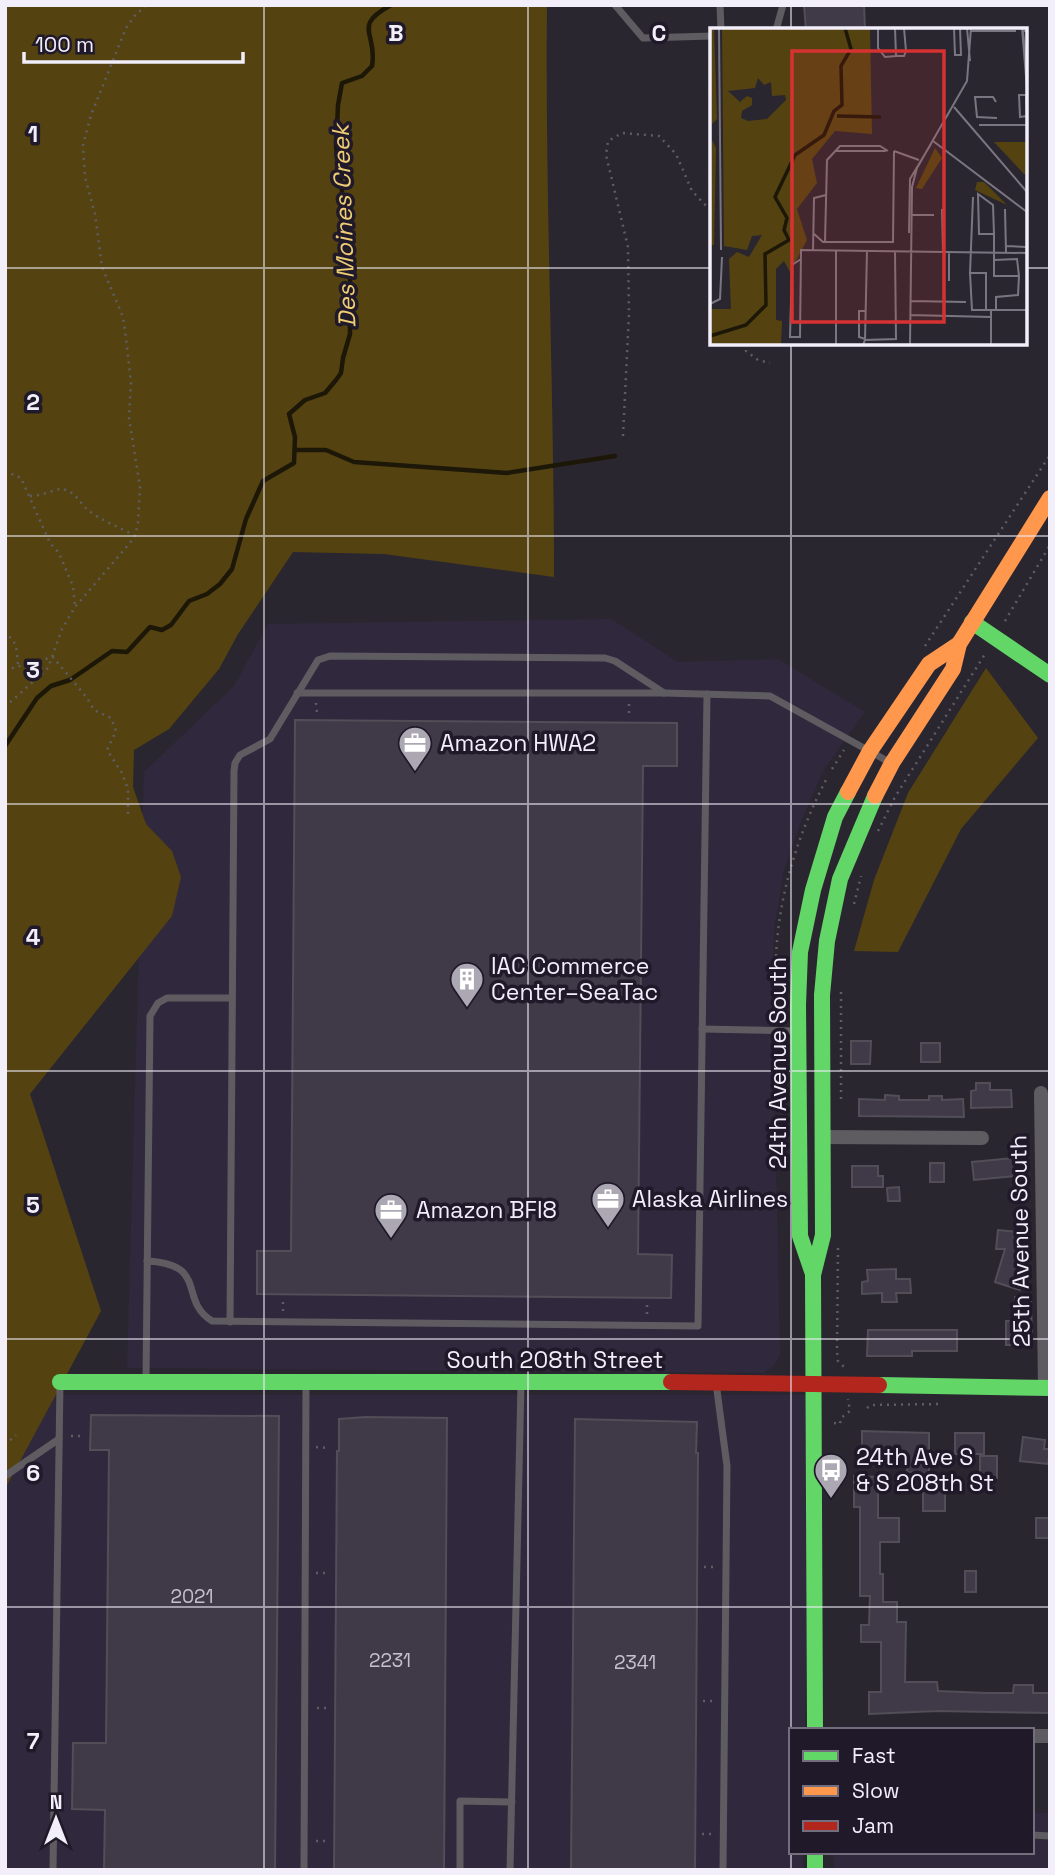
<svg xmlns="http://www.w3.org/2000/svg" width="1055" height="1875" font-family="'Space Grotesk',sans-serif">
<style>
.built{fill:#30283d}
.green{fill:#544311}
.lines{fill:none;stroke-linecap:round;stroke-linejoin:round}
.stream{stroke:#1d1708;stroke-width:4.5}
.building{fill:#403a48;stroke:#514e57;stroke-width:2}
.path{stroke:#5f5d63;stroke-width:2.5;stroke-dasharray:2 5;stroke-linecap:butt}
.lane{stroke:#5e5c60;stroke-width:7}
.street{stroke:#5e5c60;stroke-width:14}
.fast{stroke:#63d668;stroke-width:16}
.slow{stroke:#ff974d;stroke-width:16}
.jam{stroke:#b3261e;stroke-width:16}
.grid{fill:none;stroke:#f2eefa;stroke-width:2;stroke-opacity:0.55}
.labels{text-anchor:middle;stroke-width:7;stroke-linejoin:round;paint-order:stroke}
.number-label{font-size:19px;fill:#c6c1ce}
.poi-label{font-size:23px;fill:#f2eefa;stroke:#1f192a;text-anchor:start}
.street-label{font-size:23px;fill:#f2eefa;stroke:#1f192a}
.water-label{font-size:24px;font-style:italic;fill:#eecc74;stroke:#1f192a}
.inset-river{fill:none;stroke:#1d1708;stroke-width:3.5}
.inset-road{fill:none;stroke:#7a7681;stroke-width:2}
.view{fill:#d73232;fill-opacity:0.15;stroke:#d73232;stroke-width:3.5}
.inset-edge{fill:none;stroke:#f2eefa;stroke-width:3.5}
.grid-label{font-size:23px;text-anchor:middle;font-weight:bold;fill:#f2eefa;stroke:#1f192a;stroke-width:7;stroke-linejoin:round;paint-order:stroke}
</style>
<rect width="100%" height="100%" fill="#2a2630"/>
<g class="built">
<path d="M611,619L678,662L778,659L865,712L823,771L802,819L784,870L774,930L772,978L780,1355L774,1365L764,1373L127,1368L144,772L234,686L268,624Z"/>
<path d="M5,1395H810L805,1730H791V1852H803V1870H5Z"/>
<path d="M1032,1813H1050V1870H834V1852H1032Z"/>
</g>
<g class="green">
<path d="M5,5H547C545,196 554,386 554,577L384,554L293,552L238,634L219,669L169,729L134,750L133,787L146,824L172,851L181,877L172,916L30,1094L101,1311L5,1489Z"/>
<path d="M986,668L1038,738L961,829L898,952L854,951L874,880L908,793Z"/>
</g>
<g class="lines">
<g class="stream">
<path d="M295,450H326L354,462L507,473L615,456"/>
<path d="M5,746L37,698L51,686L70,680L112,651L127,652L150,627L162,630L171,625L189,601L207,594L220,584L232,569L246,519L263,481L294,463L295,437L289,414L305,400L325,393L336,380L341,373L343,358L350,334V249L336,147L338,105L342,83L362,76L372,66C378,32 351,27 391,5"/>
</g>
</g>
<g class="building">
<path d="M804,5H864L865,30H806Z"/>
<path d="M295,720L677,723V766H643L638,1254L672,1255L671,1298L257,1294V1251H291Z"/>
<path d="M851,1041H871L870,1064H851Z"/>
<rect x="921" y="1043" width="19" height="19"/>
<path d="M976,1083H990V1090H1011L1012,1107L971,1108V1091L976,1090Z"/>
<path d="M885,1095L899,1096V1100H929V1096H942V1100L963,1099L964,1117L859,1116V1099L885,1100Z"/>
<path d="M1013,1158L1015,1176L974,1180L972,1162Z"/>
<rect x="930" y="1163" width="14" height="19"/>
<path d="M852,1166H878V1176H883V1187H852Z"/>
<path d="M899,1187L900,1201H888L887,1188Z"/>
<path d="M998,1230L1019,1232L1016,1265L1026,1268L1020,1290L995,1282L1005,1249H996Z"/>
<path d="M896,1269V1279H910L911,1293H896L897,1302H882V1293L862,1294V1282L868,1281L867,1270Z"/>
<path d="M1015,1297H1031L1032,1345H1006V1321H1015Z"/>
<path d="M868,1330H957V1351H912V1356H867Z"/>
<path d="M91,1415L279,1416L275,1870H104L105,1810L72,1809L73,1743H106L109,1450H90Z"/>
<path d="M366,1417L447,1418L444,1870H334L337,1451H339V1419Z"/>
<path d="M575,1419L697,1422L696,1453H698L695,1870H571Z"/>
<path d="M862,1431L929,1433V1473L907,1472V1452H862Z"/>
<rect x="955" y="1433" width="29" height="21"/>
<path d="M1023,1437L1045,1440L1044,1449H1050L1048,1464L1020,1461Z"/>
<rect x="980" y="1456" width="17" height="22"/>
<path d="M854,1476L878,1477V1518H899V1542H880V1574H883V1602H897V1622H906L905,1682H937L938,1691L987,1693H1013L1014,1685H1033V1693H1050V1713L938,1711L869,1714V1692H881V1642H861V1625H869L870,1596H860V1507H854Z"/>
<path d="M923,1483L945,1484V1511H923Z"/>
<rect x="1036" y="1518" width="14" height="20"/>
<rect x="965" y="1571" width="11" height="21"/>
</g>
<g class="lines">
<g class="path">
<path d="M746,343V351L758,360L770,363"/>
<path d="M623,436L629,314L628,247L606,155L608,141L622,133L659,136L676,154L692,191L712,212"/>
<path d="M5,471L21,478L50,543L59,553L73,586L75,607"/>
<path d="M30,496C42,496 55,489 61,489C74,490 79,502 87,509C99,520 120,527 135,536"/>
<path d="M1005,621L1050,545"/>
<path d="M5,631L16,645L18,665"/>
<path d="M925,646L1050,455"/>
<path d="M5,670L53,657L87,698L94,710L111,718L116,731L107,750L122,773L128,789V815"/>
<path d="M316,703L317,713"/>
<path d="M629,704V716"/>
<path d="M5,707L48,668L62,629L75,607L129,544L135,536L138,523L140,487L129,418L131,383L126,338L123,317L102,267L95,214L85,177L83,145L91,115L126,28L136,14L147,5"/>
<path d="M832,769L844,750"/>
<path d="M878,831L895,797L985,654"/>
<path d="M854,904L861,876"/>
<path d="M776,984C773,913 794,841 827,778"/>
<path d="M777,1002L778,1019"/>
<path d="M779,1040L780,1059"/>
<path d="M841,1099V990"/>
<path d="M838,1248L837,1352L838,1361L845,1368"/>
<path d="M283,1302V1313"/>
<path d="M647,1305V1315"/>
<path d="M867,1408L871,1405L940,1404"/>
<path d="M834,1423L840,1424L841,1418L850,1411L848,1399"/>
<path d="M71,1436H84"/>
<path d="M5,1445L16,1435"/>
<path d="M316,1447L330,1448"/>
<path d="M704,1567H715"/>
<path d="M316,1573H329"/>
<path d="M703,1701H714"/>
<path d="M317,1708H327"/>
<path d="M702,1834H713"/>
<path d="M316,1841H327"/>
<path d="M973,1852V1859"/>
</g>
<g class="lane">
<path d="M615,5L643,38L712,36"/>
<path d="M720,5L721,30"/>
<path d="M776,30L783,5"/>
<path d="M297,693H664L770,696L891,763"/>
<path d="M702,1029L796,1031"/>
<path d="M147,1261C209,1264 178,1300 212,1321L698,1326L707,694"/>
<path d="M230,1322L234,771L235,763L240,755L270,739L318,660L330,656L605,658L615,661L664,693"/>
<path d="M146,1379L150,1016L158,1003L167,998H232"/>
<path d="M716,1383L727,1466L723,1870"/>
<path d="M5,1476L59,1439"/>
<path d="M1032,1835L1050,1836"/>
<path d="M53,1870L60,1382"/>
<path d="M304,1870L306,1384"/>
<path d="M460,1870V1801L512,1802"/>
<path d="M510,1870L521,1383"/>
</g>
<g class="street">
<path d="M1041,1093L1045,1388"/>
<path d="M824,1137L982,1138"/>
<path d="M1032,1736H1050"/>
</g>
<g class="fast">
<path d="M972,622L1050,675"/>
<path d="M813,1274L800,1236L798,1005L800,952L813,890L835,817L848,792"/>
<path d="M60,1382H671"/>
<path d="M879,1385L1050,1388"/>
<path d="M815,1730L813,1275L823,1235L822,995L827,941L840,879L875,796"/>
<path d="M815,1852V1870"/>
</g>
<g class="slow">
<path d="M848,792L870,751L929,664L959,644"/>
<path d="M875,796L892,763L953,669L959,644L1050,498"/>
</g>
<path class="jam" d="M671,1382L879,1385"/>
</g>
<path class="grid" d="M264,5V1870M528,5V1870M791,5V30M5,268H712M1025,268H1050M791,343V1730M5,536H1050M5,804H1050M5,1071H1050M5,1339H1050M5,1607H1050M791,1852V1870"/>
<defs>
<symbol id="office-pin" viewBox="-11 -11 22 30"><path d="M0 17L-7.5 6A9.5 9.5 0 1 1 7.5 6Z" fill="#aca8b3" stroke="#1f192a"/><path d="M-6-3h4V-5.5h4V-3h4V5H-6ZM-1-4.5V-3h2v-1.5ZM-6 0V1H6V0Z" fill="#fff"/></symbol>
<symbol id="building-pin" viewBox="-11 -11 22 30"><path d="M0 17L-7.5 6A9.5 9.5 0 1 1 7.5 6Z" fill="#aca8b3" stroke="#1f192a"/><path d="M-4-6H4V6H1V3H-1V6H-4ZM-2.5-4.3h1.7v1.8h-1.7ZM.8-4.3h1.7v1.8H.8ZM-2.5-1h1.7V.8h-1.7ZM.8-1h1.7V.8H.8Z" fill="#fff"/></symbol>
<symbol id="bus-pin" viewBox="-11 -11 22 30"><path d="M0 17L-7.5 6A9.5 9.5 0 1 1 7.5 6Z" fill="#aca8b3" stroke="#1f192a"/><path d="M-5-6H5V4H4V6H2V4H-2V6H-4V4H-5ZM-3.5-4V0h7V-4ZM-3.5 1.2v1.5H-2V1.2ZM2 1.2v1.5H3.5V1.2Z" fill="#fff"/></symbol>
</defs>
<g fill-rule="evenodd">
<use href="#office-pin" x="396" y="724" width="38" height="52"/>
<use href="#building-pin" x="448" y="960" width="38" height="52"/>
<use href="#office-pin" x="589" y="1180" width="38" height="52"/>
<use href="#office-pin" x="372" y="1191" width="38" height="52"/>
<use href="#bus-pin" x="812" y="1451" width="38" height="52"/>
</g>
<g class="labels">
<g class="number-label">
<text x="192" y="1603">2021</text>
<text x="390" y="1667">2231</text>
<text x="635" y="1669">2341</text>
</g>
<g class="poi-label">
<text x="440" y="751">Amazon HWA2</text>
<text x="491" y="974">IAC Commerce<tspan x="491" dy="26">Center–SeaTac</tspan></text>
<text x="632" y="1207">Alaska Airlines</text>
<text x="416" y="1218">Amazon BFI8</text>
<text x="856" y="1465">24th Ave S<tspan x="856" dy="26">&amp; S 208th St</tspan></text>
</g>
<g class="street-label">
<text transform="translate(778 1063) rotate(-90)" y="8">24th Avenue South</text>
<text transform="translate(1020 1241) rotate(-91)" y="8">25th Avenue South</text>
<text x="555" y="1368">South 208th Street</text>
</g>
<g class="water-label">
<text transform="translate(344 226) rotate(-92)" y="8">Des Moines Creek</text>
</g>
</g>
<g transform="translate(710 28)">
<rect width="317" height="317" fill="#2a2630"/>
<path d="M0,0H4L7,91L2,96ZM12,0H160L162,106L125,103L102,131L107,155L87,181L97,212L80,244L74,233L66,241V292L72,293L71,317H0V281H21L19,231L27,224L39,229L52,207L42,208L37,222L14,218ZM48,50L54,57L61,54L62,68L75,67L76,72L57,91L38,93L31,90L32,83L42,77V70L37,68L30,74L18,63L45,60ZM2,112L6,120L4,217H0ZM284,114H317V146H314ZM225,120L232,130L212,161L206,160ZM267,154H274L297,177L265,162Z" fill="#544311" fill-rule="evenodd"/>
<path class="inset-river" d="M127,88L171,89M0,308L36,297L56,277L55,226L79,212L74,202L77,190L65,169L85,127L114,107L124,83L132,77L131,38L141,21L135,0"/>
<path class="inset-road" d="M9,0L11,222M168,0V20L175,29L186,28M185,0L186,28H194L196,23L194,0M244,0L245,27H251L250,0M257,0L260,33M312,0L317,61M261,3H306M317,3H313L317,47M316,67L317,88L310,89L309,67H317M286,74L283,69H265L267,89L287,90M244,79L317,164M269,97H317M223,113L317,184M125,123H176M184,123L209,132M232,181L233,223M295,181L296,224M201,187H224M103,205L113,214H183L184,123M199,205L200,151L221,116M284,206H269L268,166L283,177L284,206V248H309M115,214L117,132L130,118H170L178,123M296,218L317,219M103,223L104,170L116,167M91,231L82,237L80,309H90L91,222L317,225M284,232L307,231L309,248L308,267L286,269V282M260,245L263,169M239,253V223M200,273L256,274M0,276L10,271L12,229M276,282V245H260L262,282H317M200,287L281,289M155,311L149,309V283H156M155,312L157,223M126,317V223M153,317L155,312L186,311L185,223M200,317L202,159L207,140L257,53L261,0M281,317V282"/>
<path class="view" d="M82,23H234V294H82Z"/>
<rect width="317" height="317" class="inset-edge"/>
</g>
<g class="grid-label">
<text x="396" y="41">B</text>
<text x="659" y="41">C</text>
<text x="33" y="142">1</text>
<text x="33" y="410">2</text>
<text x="33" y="678">3</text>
<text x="33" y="945">4</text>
<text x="33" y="1213">5</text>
<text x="33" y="1481">6</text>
<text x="33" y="1749">7</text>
</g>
<rect width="1055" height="1875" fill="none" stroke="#f2eefa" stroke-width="14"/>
<rect x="789" y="1728" width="245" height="126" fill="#1f192a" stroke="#736e7d" stroke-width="2"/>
<rect x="803" y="1751" width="35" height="10" fill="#63d668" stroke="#736e7d" stroke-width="2"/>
<text x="852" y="1763" font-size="21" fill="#f2eefa">Fast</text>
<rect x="803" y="1786" width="35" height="10" fill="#ff974d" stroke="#736e7d" stroke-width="2"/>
<text x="852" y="1798" font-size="21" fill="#f2eefa">Slow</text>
<rect x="803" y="1821" width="35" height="10" fill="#b3261e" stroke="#736e7d" stroke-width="2"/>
<text x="852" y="1833" font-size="21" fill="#f2eefa">Jam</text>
<g transform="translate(56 1819)" stroke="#1f192a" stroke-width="5" paint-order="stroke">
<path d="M0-5L12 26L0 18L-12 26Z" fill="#f2eefa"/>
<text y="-10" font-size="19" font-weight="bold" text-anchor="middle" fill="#f2eefa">N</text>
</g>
<path d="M24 52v10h219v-10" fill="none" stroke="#f2eefa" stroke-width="3.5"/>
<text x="35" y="52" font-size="21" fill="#f2eefa" stroke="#1f192a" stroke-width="5" paint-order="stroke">100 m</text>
</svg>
